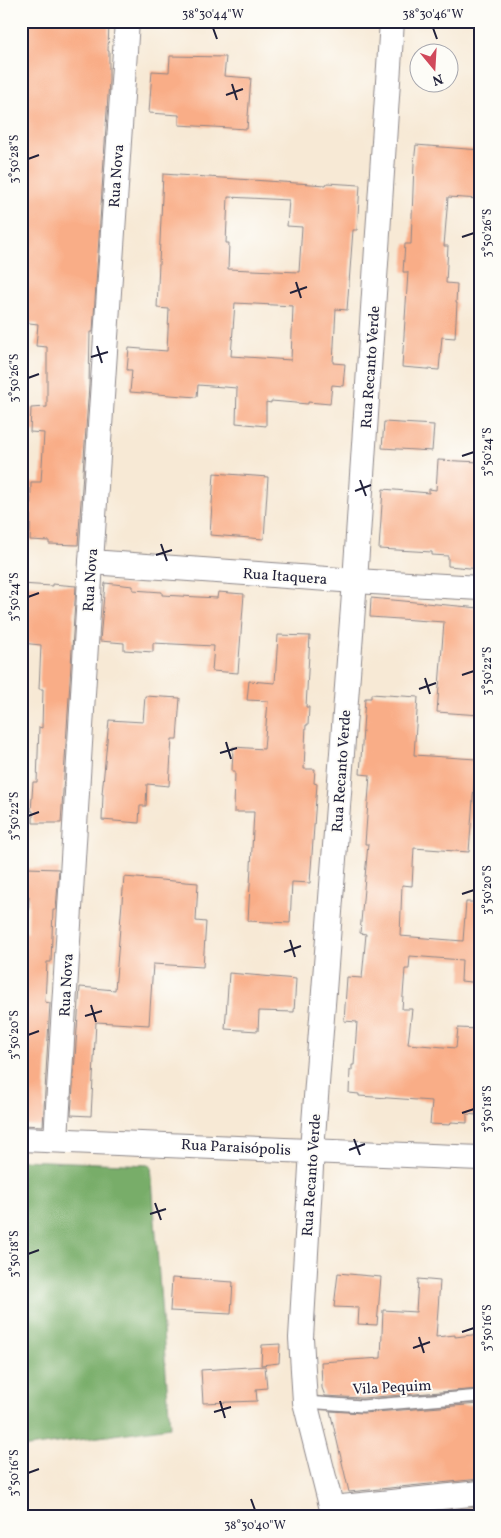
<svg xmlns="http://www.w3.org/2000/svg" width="501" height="1538" font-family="Vollkorn,serif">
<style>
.forest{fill:#78ad69;stroke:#4d6852}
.building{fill:#f9ad87;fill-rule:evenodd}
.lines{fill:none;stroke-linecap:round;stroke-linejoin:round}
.lane-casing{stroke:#8c8688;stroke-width:14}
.street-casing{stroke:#8c8688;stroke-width:26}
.lane{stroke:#fff;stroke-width:11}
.street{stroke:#fff;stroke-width:24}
.ticks{fill:none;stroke:#22223b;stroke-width:2}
.labels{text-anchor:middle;stroke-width:4;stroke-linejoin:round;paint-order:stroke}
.street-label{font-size:15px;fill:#22223b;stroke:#fdfcf7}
.neatline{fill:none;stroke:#22223b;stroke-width:2}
.ticks-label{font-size:12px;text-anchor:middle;fill:#22223b}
</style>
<rect width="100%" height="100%" fill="#fdfcf7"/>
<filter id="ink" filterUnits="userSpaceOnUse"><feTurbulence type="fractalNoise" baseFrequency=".02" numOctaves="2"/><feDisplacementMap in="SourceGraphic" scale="10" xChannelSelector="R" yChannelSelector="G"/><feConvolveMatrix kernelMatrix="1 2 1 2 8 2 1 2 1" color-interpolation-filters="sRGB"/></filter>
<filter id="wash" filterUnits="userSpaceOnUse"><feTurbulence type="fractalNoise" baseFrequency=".0096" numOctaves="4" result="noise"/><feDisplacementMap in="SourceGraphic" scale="20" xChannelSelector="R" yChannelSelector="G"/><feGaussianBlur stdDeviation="1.12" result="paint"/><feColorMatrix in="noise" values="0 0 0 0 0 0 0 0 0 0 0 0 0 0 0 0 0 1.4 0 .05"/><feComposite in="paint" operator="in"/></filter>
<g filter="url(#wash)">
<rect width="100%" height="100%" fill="#f7e9d5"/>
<path class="forest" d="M21,1160L151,1165L170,1427L21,1448Z"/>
<g id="blocks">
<g class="building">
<path d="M21,21H109L108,51H109V80L93,332H90L89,385L78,545L49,544V541L30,540L31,482H41L44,433L30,432L31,408L47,407V347L36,346L38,324L21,322Z"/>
<path d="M170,56L226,57L224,76L251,78L247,129L179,125V115L149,113L152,71L169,72Z"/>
<path d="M416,145L480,150V199L448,197L444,246H448L446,283L457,284L456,303H457L455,338L442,337L439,370L402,367L408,272H403L405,244H411L414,163Z"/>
<path d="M163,174L326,185L327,183L360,185L357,230H353L347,310L336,309L333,363L345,364L343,386L332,385L330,404L308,402V404L271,401V403L266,402V426L236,423L237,388L198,385L197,397L130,392L132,370H127L129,348L167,351L169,309L157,308ZM228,197L289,200L287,226L302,227L299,272L228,269L229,243H226ZM235,303L293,306L291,360L231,356Z"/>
<path d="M384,422L434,425L432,451L382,448Z"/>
<path d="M438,460L480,462V569L448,566V556L432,555V552L379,549L383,489L429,493V489L436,490Z"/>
<path d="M214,473L268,477L264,539L210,535Z"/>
<path d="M105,583L133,586V590L162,592V595L217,598L218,592L244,594L238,673L212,671L214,646L153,643V652L124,650V643L100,641Z"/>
<path d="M21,584L52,586V584L76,586L61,823H33V811H31L33,782H37L39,727L42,728L43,689H39L41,645L21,643Z"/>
<path d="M371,598L480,608V715L437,712L444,622L370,617Z"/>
<path d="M278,635L310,636L306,707H309L308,725H306L304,769H315L314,783L317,784L310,883L292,882L290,923L248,921L254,812H234L235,771H232L233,747L264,749L268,701L247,700L249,681L275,683Z"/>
<path d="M371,694L418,697L414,755L476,759L469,852L414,848L412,886L402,885L400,936L463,941L466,902H480V983L461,981L462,960L410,956L409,969H405L402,1009H412L408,1044L456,1048L458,1028L480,1029V1063L476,1115L467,1114V1123L451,1122L450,1125L430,1124L432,1101L359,1096V1094L349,1093L350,1070L352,1071V1065H354L357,1022L344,1021L347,977L362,978L366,934L360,933L368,844H365L370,775L360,774L365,698H371Z"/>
<path d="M145,696L180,698L177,739H172L169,786L147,784L146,806H140L139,823L102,820L103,794H102L109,720L143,722Z"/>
<path d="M27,868L59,869L56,910H53L51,962H47L45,1002L50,1003L43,1126L22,1125L23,1120H21V950H25V932L28,933L29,896H25Z"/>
<path d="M124,877L198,883L196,921L206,922L203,967L153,964L149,1025L96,1022L91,1116L71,1115L80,987L115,990Z"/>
<path d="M229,973L296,979L294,1012L259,1011L258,1031L225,1029Z"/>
<path d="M338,1273L381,1277L377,1325L358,1324L359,1308L334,1307Z"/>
<path d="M172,1278L233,1282L231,1314L170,1311Z"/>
<path d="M418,1279L440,1281L436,1337L455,1335V1337L480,1334V1389L362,1398L325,1396L322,1388L321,1362L381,1358L383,1310L416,1312Z"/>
<path d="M280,1344L279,1363L261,1365L262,1345Z"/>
<path d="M265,1366L267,1388L256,1389L257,1401L203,1403L201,1370Z"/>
<path d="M480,1404V1479L349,1492L330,1411L363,1413Z"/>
<path d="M480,1507V1517H382Z"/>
</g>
</g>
</g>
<g filter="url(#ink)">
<use href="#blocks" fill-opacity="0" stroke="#8c8688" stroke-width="1"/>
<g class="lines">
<defs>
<path id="lane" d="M305,1402L362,1406L480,1396"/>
<g id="street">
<path d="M91,562L355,581L480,588"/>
<path d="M21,1139L480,1158"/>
<path d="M56,1139L91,562L127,21"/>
<path d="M332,1508L480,1493"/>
<path d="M334,1517L305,1402L301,1338L312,1150L355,581L392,21"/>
</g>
</defs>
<use href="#lane" class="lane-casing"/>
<use href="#street" class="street-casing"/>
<use href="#lane" class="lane"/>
<use href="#street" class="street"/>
</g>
</g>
<path class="ticks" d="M213,28L217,39M433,28L437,39M232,84L237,100M226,95L243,89M28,159L39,155M462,237L474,233M296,282L301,298M290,293L307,287M97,346L102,363M91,357L108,352M28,378L39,374M462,456L474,452M360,480L366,496M355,491L371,485M161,544L167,561M156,555L172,550M28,597L39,593M462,675L474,671M425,678L430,694M419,689L436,683M226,742L231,759M220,753L237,748M28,816L39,812M462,894L474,890M290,940L295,957M284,952L301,946M91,1005L96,1022M85,1016L102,1011M28,1035L39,1031M462,1113L474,1109M354,1139L360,1155M349,1150L365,1144M155,1203L161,1220M150,1214L166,1209M28,1254L39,1250M462,1332L474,1328M419,1337L424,1353M413,1348L430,1342M220,1401L225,1418M214,1412L231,1407M28,1473L39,1469M251,1499L255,1510"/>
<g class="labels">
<g class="street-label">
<text transform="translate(116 176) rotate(-86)" y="5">Rua Nova</text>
<text transform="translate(370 367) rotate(-86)" y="5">Rua Recanto Verde</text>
<text transform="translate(285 576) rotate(4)" y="5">Rua Itaquera</text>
<text transform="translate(90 580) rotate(-86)" y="5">Rua Nova</text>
<text transform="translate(341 771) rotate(-86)" y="5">Rua Recanto Verde</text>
<text transform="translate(66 985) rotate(-87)" y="5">Rua Nova</text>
<text transform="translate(236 1147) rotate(3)" y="5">Rua Paraisópolis</text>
<text transform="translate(311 1175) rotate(-86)" y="5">Rua Recanto Verde</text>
<text transform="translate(392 1387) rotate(-3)" y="5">Vila Pequim</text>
</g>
</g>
<rect width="501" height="1538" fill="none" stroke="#fdfcf7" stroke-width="55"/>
<g transform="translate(434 68) rotate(162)"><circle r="24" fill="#fdfcf7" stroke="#a5a5ac"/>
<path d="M0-4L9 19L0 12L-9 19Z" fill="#d1495b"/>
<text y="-8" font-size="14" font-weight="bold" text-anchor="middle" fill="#22223b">N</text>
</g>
<rect x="28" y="28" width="446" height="1482" class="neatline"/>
<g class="ticks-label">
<text x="213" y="18">38°30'44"W</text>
<text x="433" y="18">38°30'46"W</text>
<text transform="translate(14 159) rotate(-90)" y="4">3°50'28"S</text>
<text transform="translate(487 233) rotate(-90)" y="4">3°50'26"S</text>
<text transform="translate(14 378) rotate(-90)" y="4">3°50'26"S</text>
<text transform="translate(487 452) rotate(-90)" y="4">3°50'24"S</text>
<text transform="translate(14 597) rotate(-90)" y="4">3°50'24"S</text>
<text transform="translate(487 671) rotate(-90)" y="4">3°50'22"S</text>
<text transform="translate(14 816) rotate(-90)" y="4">3°50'22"S</text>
<text transform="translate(487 890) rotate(-90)" y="4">3°50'20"S</text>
<text transform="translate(14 1035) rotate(-90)" y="4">3°50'20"S</text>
<text transform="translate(487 1109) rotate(-90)" y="4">3°50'18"S</text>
<text transform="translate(14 1254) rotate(-90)" y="4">3°50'18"S</text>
<text transform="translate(487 1328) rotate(-90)" y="4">3°50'16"S</text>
<text transform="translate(14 1473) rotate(-90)" y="4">3°50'16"S</text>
<text x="255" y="1529">38°30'40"W</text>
</g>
</svg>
